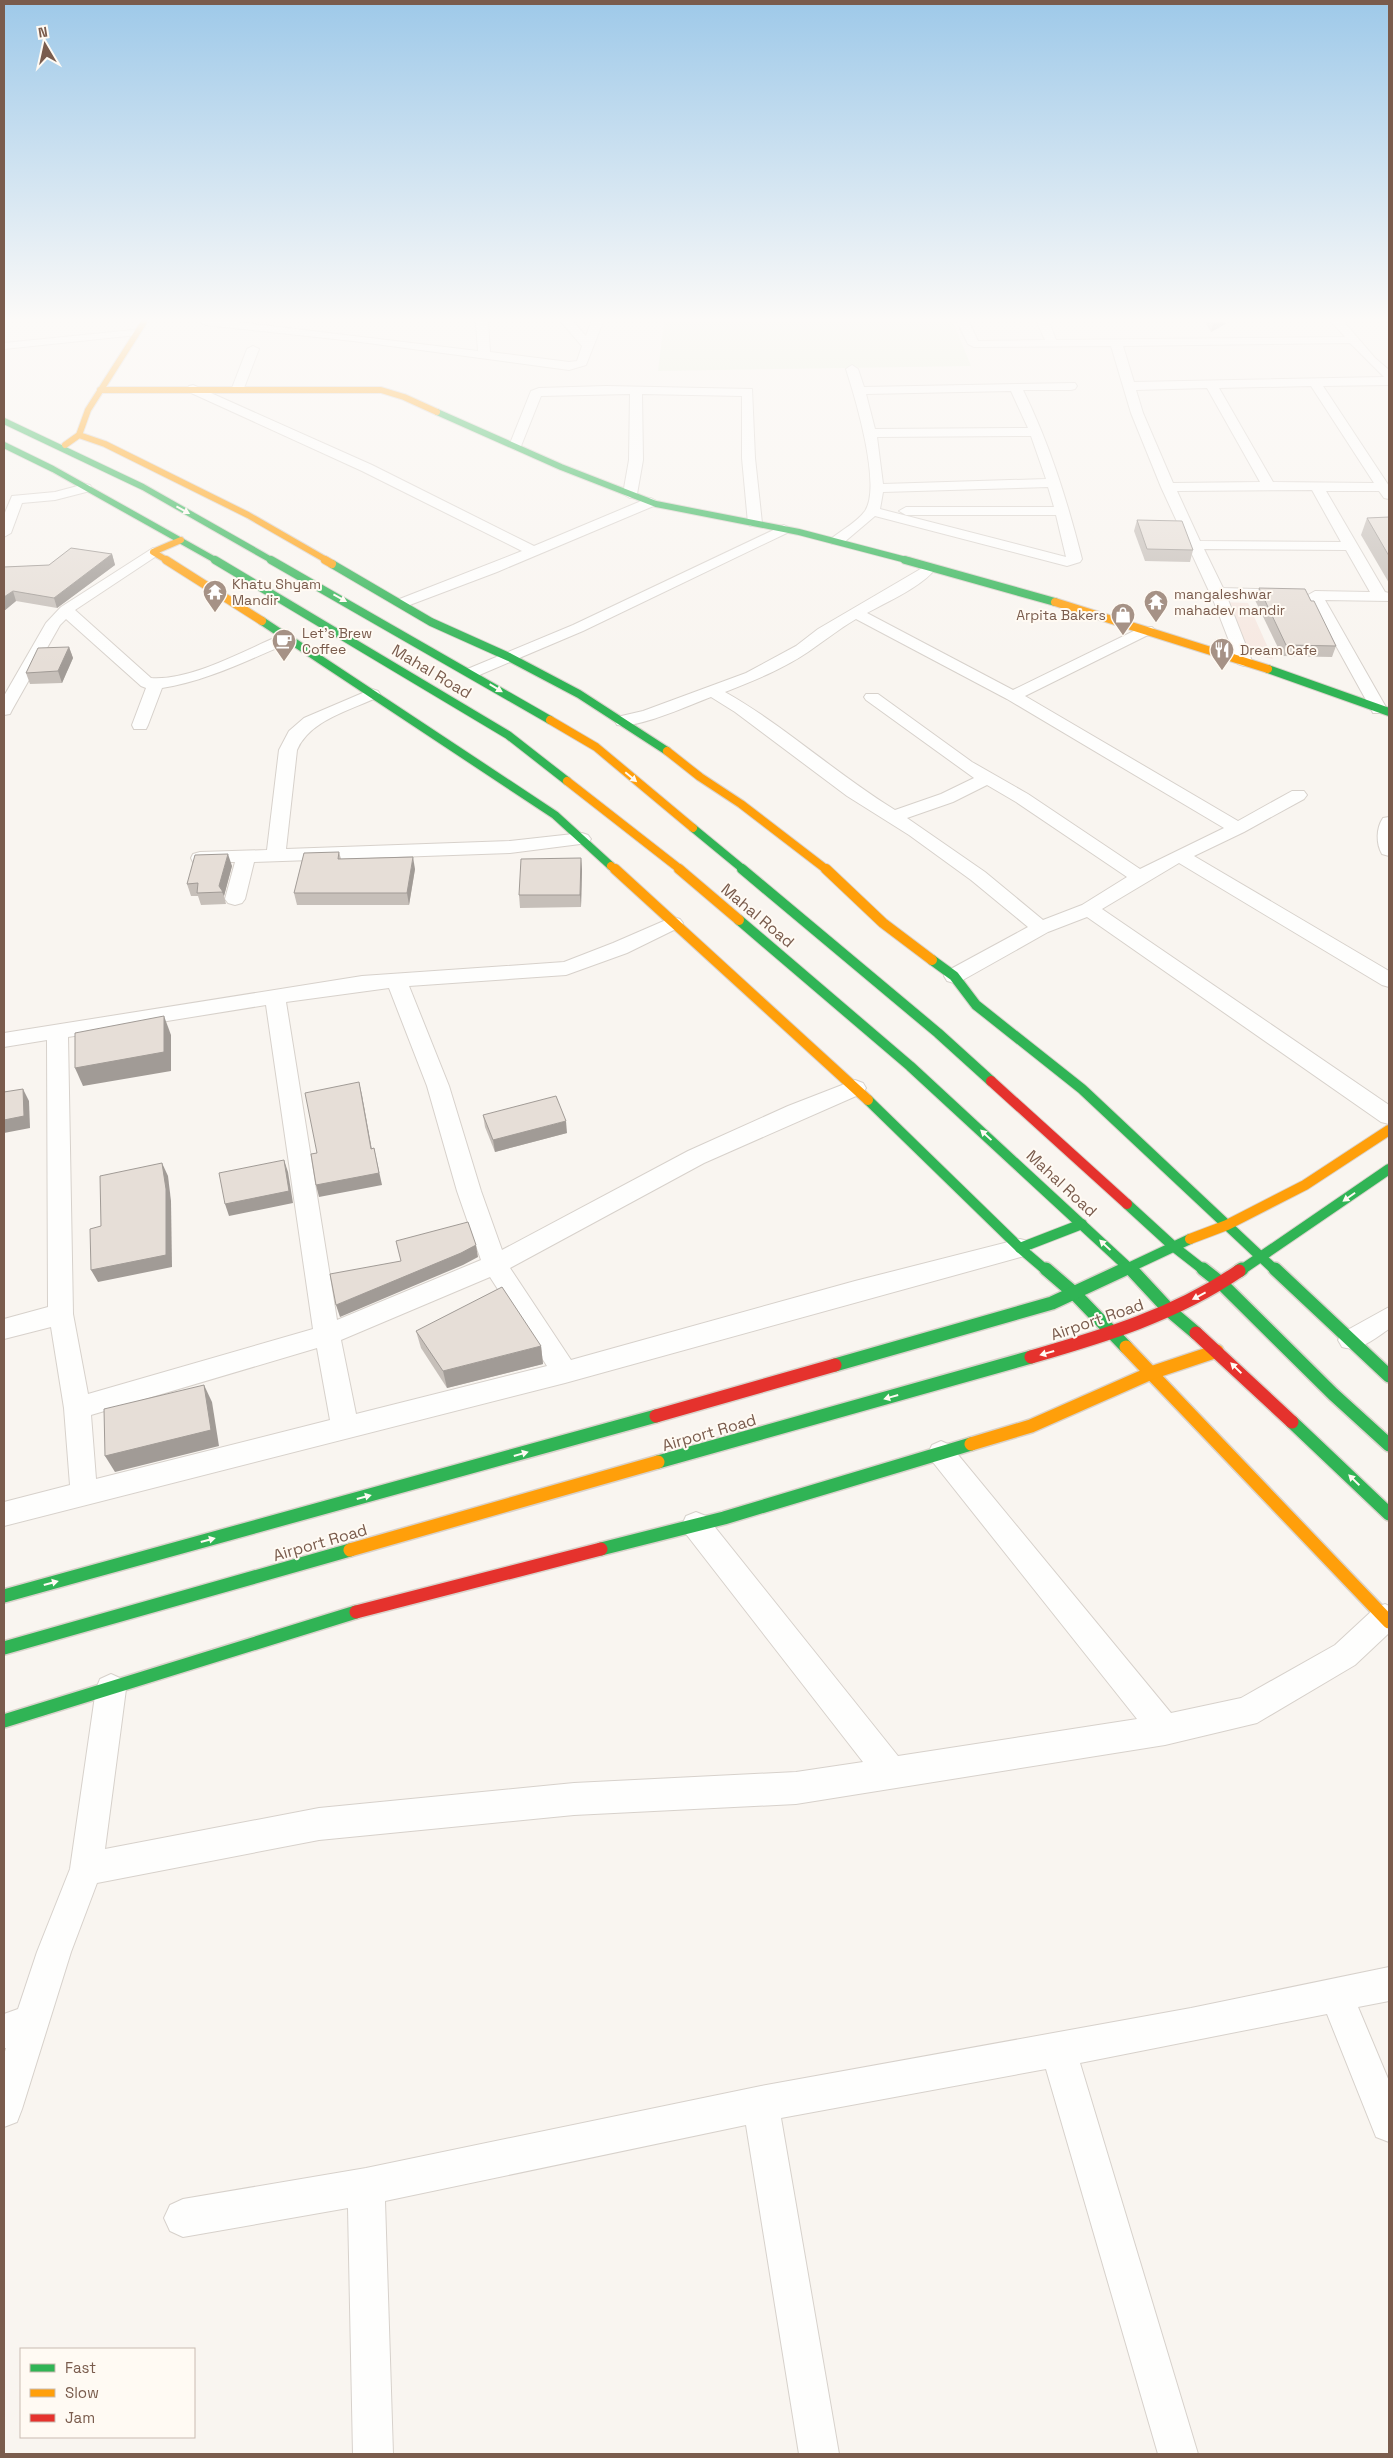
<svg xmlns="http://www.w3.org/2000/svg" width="1393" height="2458" font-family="'Space Grotesk',sans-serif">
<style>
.commercial{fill:#f6e8e1}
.green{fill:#e7f0db}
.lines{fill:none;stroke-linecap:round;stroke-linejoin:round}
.street-casing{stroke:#d7d1cb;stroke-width:2}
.fast-far3-casing{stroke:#d9d2cb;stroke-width:8}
.fast-far2-casing{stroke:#d9d2cb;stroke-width:10}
.fast-far1-casing{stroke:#d9d2cb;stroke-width:12}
.fast-casing{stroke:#d9d2cb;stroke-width:16}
.slow-far3-casing{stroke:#d9d2cb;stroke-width:8}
.slow-far2-casing{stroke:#d9d2cb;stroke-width:10}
.slow-far1-casing{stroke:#d9d2cb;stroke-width:12}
.slow-casing{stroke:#d9d2cb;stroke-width:16}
.jam-far1-casing{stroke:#d9d2cb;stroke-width:12}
.jam-casing{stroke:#d9d2cb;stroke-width:16}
.street{fill:#fefefd;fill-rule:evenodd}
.fast-far3{stroke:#30b455;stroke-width:6}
.fast-far2{stroke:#30b455;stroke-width:8}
.fast-far1{stroke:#30b455;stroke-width:10}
.fast{stroke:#30b455;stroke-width:13}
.slow-far3{stroke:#ff9f0a;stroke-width:6}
.slow-far2{stroke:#ff9f0a;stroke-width:8}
.slow-far1{stroke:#ff9f0a;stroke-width:10}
.slow{stroke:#ff9f0a;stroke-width:13}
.jam-far1{stroke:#e5322d;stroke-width:10}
.jam{stroke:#e5322d;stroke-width:13}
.wall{fill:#c6bfb9}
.shaded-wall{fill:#a19b96}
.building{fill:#e6ded7;stroke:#a19b96}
.oneway{fill:#fffaf3}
.labels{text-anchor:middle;stroke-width:4;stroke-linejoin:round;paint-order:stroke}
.far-poi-label{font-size:14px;fill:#7a5c4d;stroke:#fffaf3;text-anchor:start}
.street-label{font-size:16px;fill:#7a5c4d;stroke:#fffaf3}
</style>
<rect width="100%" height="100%" fill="#f9f5f0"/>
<path class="commercial" d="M1222,602L1248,603L1273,659L1241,652Z"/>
<path class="green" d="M664,322H953L971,366L658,371Z"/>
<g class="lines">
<defs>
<g id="street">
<path d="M200,322H237L478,351L476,322H488L490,352L569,362L577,361L582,346L561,322H573L586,336L591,322H603L586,365L569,370L353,341L206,325Z"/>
<path d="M957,322H969L978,341L1045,340L1037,322H1049L1056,340L1345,337L1332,322H1344L1375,358L1389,370V385L1323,386L1389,486V499L1384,498L1379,491H1326L1385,592L1389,593V601L1325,600L1387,709L1385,713H1373L1371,709L1308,595L1315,591L1370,592L1346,550L1204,549L1223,588L1288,590L1295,594L1288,598L1227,597L1252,661L1244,666L1238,664L1214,602L1161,487L1131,413L1111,346L974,347L968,344ZM1350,343L1384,377L1134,382L1123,346ZM1311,386L1374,483L1273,482L1219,388ZM1207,388L1260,482L1173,483L1143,413L1136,390ZM1312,490L1341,542L1200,541L1177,491Z"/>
<path d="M133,330L137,331V335L4,349V343Z"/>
<path d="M253,346L259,349L244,388L238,392L234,391L232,388L247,349Z"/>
<path d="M852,365L858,369L864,387L1075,383L1077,386L1075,389L1071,390H1023C1050,445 1067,500 1082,559L1080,562L1067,566L875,516L842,544H832L830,541L832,538C842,530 857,522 865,511C882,486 855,397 846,369ZM1011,391L1028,428L875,429L866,394ZM1031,436L1046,479L883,484L877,437ZM1048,487L1054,507H906L899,511L906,515H1056L1066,557L880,509L883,492Z"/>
<path d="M193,385L372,465L534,546L646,499L651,498L658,502L656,505L497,572L407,606H397L394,603L397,600L522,551L362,471L189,392L187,389L189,386Z"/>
<path d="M606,386L752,389L755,458L762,523L760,526H750L748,523L742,458V396L642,394L643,460L637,494L630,498L623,494L629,460L630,394L541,396L521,446L515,450L509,446L531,391L539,388Z"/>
<path d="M85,484L90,485L92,488L90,491L55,500L22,503L11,533L4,537V515L12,496L55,492Z"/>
<path d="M784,525L791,529L789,532L583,631L477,676L471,678L463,673L465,670L573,625Z"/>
<path d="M153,548L160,552L158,555L75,610L151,678C191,681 245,650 281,635L287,633L295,638L293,641C250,659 208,681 162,688L148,725L146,729H134L132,725L146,688L141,686L66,619L60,625L12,710L10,714L4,715V696L46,623L61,607Z"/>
<path d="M929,564L936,568C923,586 887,602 867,613L1013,690L1142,627H1152L1155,630L1152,633L1025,696L1238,821L1292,791H1304L1307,795L1304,799L1244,832L1194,856L1389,971V987L1382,985L1179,863L1102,909L1389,1105V1124L1381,1122L1087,917L1048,932L961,981L954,983L947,981L944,976L947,971L1028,927L971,880L909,835L847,796L735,712L711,697C690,705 637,729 617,725L615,721L617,717L643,711L746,673L796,646L818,629ZM856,619L1007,699L1224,828L1140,869L1028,794L972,762L878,694H866L864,697L866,700L974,778L941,794L895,810C836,774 785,726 725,692C753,681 783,669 808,652C824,641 839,629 856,619ZM987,785L1016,802L1127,877L1082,905L1043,920L985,872L907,818L953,802Z"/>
<path d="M372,689L378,691L380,694L378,697C349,711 310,720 297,750L286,849L510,841L582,833L588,835L591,839L588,843L510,853L254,862L245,899L242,903L235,905L228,903L225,899L235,862H193L191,858L193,854L200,852L267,850L279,750L289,731L304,718Z"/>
<path d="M1389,817V856L1382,854C1376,844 1376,828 1383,818Z"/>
<path d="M673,917L680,919L683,923L680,927L627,953L566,975L409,986L449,1086L481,1191L502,1250L688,1151L788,1106L855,1080L863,1083L866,1088L863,1093L704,1163L510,1268L571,1360L855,1281L1020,1239L1028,1241L1032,1248L1028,1255L565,1383L4,1526V1502L70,1485L64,1408L51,1327L4,1339V1319L48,1307L47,1040L4,1047V1033L362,976L564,962L613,943ZM389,988L427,1086L457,1191L481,1260L337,1320L286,1002ZM266,1005L313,1329L88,1394L73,1314L68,1037ZM490,1277L547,1366L356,1414L341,1340ZM317,1348L330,1420L96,1479L91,1415Z"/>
<path d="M1389,1307V1329C1375,1338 1359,1353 1342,1347L1338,1340L1342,1333Z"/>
<path d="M941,1441L950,1445L1171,1713L1241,1698L1335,1645L1375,1608L1385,1604L1389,1606V1633L1355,1665L1257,1723L1165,1745L796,1804L574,1815L319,1840L97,1883L71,1952L22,2109L17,2122L4,2127V2055L6,2048H4V2014L18,2009L37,1952L70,1869L96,1689L100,1679L111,1674L122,1679L126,1689L105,1849L319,1808L574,1783L796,1772L863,1762L686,1534L682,1525L686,1516L696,1512L706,1516L898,1756L1137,1719L932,1461L928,1453L932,1445Z"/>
<path d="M1389,1967V2001L1358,2007L1389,2081V2142L1376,2137L1327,2014L1080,2063L1198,2454H1158L1046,2069L781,2118L839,2454H799L746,2125L385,2201L393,2454H353L348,2208L183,2237L170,2231L164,2218L170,2205L183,2199L366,2168L761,2086L1191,2008Z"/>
</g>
<g id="fast-far3">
<path d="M437,412L561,467L656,504L799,532L910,561"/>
<path d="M4,421L143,487L273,561"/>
<path d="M4,445L53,469L217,561"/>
</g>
<g id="fast-far2">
<path d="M215,560L508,735L567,781"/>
<path d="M271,560L550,720"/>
<path d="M905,560L1055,602"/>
<path d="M332,564L431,622L509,657L579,694L667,751"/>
<path d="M262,621L555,815L611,866"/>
<path d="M1268,669L1389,712"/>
<path d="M693,828L744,870"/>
</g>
<g id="fast-far1">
<path d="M742,869L938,1033L991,1081"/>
<path d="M739,920L910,1066L1132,1271"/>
<path d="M932,960L954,976L976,1005L1082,1089L1276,1271"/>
<path d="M868,1100L1020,1248L1047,1271"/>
<path d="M1127,1204L1173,1246L1205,1271"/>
<path d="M1020,1248L1082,1224"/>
<path d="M1122,1271L1190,1239"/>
<path d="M1240,1271L1389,1169"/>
</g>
<g id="fast">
<path d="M1046,1269L1074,1293L1126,1347"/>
<path d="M1131,1269L1170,1311L1196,1333"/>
<path d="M1203,1269L1222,1284L1333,1394L1389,1445"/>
<path d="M1275,1269L1389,1376"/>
<path d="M1239,1271L1242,1269"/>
<path d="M835,1365L1052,1303L1125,1269"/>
<path d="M1292,1422L1389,1514"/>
<path d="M658,1462L1031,1357"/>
<path d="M601,1549L724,1518L971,1444"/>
<path d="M4,1596L656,1416"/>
<path d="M4,1648L350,1550"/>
<path d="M4,1721L356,1612"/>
</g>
<g id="slow-far3">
<path d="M100,390H381L404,397L437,412"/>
<path d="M79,435L105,444L248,515L328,561"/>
<path d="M65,445L79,435L88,410L144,322"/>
<path d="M168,561L153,552L181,540"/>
</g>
<g id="slow-far2">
<path d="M166,560L262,621"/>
<path d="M325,560L332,564"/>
<path d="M1055,602L1268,669"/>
<path d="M550,720L596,747L693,828"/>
<path d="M667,751L700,777L741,804L827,870"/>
<path d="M567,781L681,870"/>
<path d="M611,866L616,870"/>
</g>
<g id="slow-far1">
<path d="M615,869L868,1100"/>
<path d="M679,869L739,920"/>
<path d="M826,869L883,923L932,960"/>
<path d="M1190,1239L1227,1225L1305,1185L1389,1130"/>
</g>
<g id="slow">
<path d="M1126,1347L1389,1622"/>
<path d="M971,1444L1031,1426L1151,1373L1217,1351"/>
<path d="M350,1550L658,1462"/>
</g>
<path id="jam-far1" d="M991,1081L1127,1204"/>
<g id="jam">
<path d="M1196,1333L1292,1422"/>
<path d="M1031,1357C1104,1336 1175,1315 1239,1271"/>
<path d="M656,1416L835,1365"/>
<path d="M356,1612L601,1549"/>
</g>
</defs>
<use href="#street" class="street-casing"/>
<use href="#fast-far3" class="fast-far3-casing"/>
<use href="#fast-far2" class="fast-far2-casing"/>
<use href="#fast-far1" class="fast-far1-casing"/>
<use href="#fast" class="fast-casing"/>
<use href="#slow-far3" class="slow-far3-casing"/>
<use href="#slow-far2" class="slow-far2-casing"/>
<use href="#slow-far1" class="slow-far1-casing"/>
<use href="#slow" class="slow-casing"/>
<use href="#jam-far1" class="jam-far1-casing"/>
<use href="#jam" class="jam-casing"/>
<use href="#street" class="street"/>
<use href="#fast-far3" class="fast-far3"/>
<use href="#fast-far2" class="fast-far2"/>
<use href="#fast-far1" class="fast-far1"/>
<use href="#fast" class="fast"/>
<use href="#slow-far3" class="slow-far3"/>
<use href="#slow-far2" class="slow-far2"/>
<use href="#slow-far1" class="slow-far1"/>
<use href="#slow" class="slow"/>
<use href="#jam-far1" class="jam-far1"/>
<use href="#jam" class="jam"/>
</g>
<g class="wall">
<path d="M1205,322H1226L1225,324L1211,332Z"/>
<path d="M1389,517V583L1361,535L1367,518Z"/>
<path d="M1137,520L1193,550L1190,562L1145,561L1134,531Z"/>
<path d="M112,554L115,565L57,608L16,601L4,611V567L49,565Z"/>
<path d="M1259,588L1336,646L1332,657L1282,656L1255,600Z"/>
<path d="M69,647L73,658L62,683L30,684L26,673Z"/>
<path d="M339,852L341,859L415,869L409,905H297L294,893Z"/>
<path d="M581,858L582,870L581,907L520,908L519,895Z"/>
<path d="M232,866L224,896L226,904L201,905L198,896H191L187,884Z"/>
<path d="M483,1115L567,1133L495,1152L485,1127Z"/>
<path d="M416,1331L541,1346L543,1364L447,1388L421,1348Z"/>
</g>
<g class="shaded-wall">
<path d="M1215,322H1226L1225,324L1211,332L1214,323Z"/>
<path d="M112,554L115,565L57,608L54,598Z"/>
<path d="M13,591L16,601L4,611V597Z"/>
<path d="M69,647L73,658L62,683L58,671Z"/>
<path d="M228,854L232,866L224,896L219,886Z"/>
<path d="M413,857L415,869L409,905L407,893Z"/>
<path d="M581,858L582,870L581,907L580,895Z"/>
<path d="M164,1016L171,1035V1071L83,1086L75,1068Z"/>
<path d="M359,1082L362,1095L374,1161L371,1149Z"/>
<path d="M23,1089L29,1101L30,1128L4,1133V1120Z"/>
<path d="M566,1121L567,1133L495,1152L493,1140Z"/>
<path d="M374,1148L382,1185L319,1197L316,1185Z"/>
<path d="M284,1160L288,1172L293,1203L229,1216L225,1204Z"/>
<path d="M162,1163L168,1176L171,1201L172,1267L98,1282L91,1270Z"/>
<path d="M476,1245L478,1257L463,1265L340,1317L336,1305Z"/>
<path d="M541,1346L543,1364L447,1388L443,1371Z"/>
<path d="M204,1385L212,1402L219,1446L115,1472L105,1456Z"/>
</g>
<g class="building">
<path d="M1389,517V556L1367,518Z"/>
<path d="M1137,520L1182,521L1193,550L1147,549Z"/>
<path d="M71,548L112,554L54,598L13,591L4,597V567L49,565Z"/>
<path d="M1259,588L1305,589L1311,601H1314L1336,646L1286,645Z"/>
<path d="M69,647L58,671L26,673L38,648Z"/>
<path d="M339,852L338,859L413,857L407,893H294L304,853Z"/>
<path d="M228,854L219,886L223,892L197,893L198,883L187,884L195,855Z"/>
<path d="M581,858L580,895H519L521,859Z"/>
<path d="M164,1016V1052L75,1068V1033Z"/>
<path d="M359,1082L371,1149L374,1148L379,1173L316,1185L311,1154L317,1153L305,1093Z"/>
<path d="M23,1089L24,1116L4,1120V1092Z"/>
<path d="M556,1096L566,1121L493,1140L483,1115Z"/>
<path d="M284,1160L289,1191L225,1204L219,1173Z"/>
<path d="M162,1163L166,1189V1255L91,1270L90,1229L101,1226L100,1176Z"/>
<path d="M468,1222L476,1245L461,1253L336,1305L330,1274L401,1261L396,1241Z"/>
<path d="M502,1287L541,1346L443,1371L416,1331Z"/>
<path d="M204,1385L211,1430L105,1456L104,1409Z"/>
</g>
<defs><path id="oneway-solid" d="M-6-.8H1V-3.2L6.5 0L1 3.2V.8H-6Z" transform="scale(1.25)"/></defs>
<g class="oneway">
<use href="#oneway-solid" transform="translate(183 510) rotate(29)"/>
<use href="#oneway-solid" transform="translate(340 598) rotate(29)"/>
<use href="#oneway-solid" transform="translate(496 688) rotate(31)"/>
<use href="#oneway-solid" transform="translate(631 777) rotate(40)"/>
<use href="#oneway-solid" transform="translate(986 1135) rotate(-137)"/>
<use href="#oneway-solid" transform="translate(1349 1197) rotate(145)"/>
<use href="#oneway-solid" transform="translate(1105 1245) rotate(-137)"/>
<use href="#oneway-solid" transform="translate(1199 1296) rotate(152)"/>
<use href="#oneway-solid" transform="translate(1047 1353) rotate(164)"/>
<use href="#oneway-solid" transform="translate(1236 1368) rotate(-136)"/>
<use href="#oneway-solid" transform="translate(891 1397) rotate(164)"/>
<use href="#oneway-solid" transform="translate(521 1454) rotate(-16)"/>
<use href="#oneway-solid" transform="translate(1354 1480) rotate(-136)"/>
<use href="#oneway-solid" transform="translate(364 1497) rotate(-15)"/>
<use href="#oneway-solid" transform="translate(208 1540) rotate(-15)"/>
<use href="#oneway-solid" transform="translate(51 1583) rotate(-15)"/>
</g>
<linearGradient id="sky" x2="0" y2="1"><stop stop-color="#9ec9e9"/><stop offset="0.48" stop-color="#fcfaf8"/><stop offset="1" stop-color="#fcfaf8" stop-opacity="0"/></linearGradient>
<rect width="1393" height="666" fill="url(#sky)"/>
<defs>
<symbol id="temple-pin" viewBox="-11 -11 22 30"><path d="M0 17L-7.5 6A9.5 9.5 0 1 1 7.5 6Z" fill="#a69286" stroke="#fffaf3"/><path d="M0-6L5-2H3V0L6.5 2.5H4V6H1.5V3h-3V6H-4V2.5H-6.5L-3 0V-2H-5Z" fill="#fff"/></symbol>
<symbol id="shop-pin" viewBox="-11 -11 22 30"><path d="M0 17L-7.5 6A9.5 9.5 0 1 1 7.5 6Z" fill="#a69286" stroke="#fffaf3"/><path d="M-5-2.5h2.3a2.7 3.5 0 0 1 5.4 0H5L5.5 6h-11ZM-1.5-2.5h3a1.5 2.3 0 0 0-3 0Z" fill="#fff"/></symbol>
<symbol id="cafe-pin" viewBox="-11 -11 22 30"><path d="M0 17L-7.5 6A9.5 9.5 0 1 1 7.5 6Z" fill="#a69286" stroke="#fffaf3"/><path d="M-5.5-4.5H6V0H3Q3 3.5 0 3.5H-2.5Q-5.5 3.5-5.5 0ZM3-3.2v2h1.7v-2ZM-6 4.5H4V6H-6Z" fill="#fff"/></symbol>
<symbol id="restaurant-pin" viewBox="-11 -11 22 30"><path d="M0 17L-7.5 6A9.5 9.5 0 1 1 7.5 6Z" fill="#a69286" stroke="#fffaf3"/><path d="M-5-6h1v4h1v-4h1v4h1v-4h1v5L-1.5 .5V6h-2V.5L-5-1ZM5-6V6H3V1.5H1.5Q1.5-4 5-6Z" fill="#fff"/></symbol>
</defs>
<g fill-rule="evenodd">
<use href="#temple-pin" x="201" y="578" width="28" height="38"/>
<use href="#temple-pin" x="1142" y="588" width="28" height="38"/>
<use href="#shop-pin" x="1109" y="601" width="28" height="38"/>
<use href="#cafe-pin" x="270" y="627" width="28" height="38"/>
<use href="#restaurant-pin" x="1208" y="636" width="28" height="38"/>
</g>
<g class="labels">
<g class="far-poi-label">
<text x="232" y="589">Khatu Shyam<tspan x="232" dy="16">Mandir</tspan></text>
<text x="1174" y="599">mangaleshwar<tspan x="1174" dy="16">mahadev mandir</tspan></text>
<text x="1106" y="620" text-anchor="end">Arpita Bakers</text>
<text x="302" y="638">Let's Brew<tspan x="302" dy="16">Coffee</tspan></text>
<text x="1240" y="655">Dream Cafe</text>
</g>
<g class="street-label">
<text transform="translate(432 671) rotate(31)" y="6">Mahal Road</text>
<text transform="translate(758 915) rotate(40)" y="6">Mahal Road</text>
<text transform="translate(1062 1183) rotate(43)" y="6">Mahal Road</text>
<text transform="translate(1097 1319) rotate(-19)" y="6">Airport Road</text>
<text transform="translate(709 1432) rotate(-16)" y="6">Airport Road</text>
<text transform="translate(320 1542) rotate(-16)" y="6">Airport Road</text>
</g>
</g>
<rect width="1393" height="2458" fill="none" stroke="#7a5c4d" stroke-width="10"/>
<rect x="20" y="2348" width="175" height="90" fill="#fffaf3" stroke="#cabbb1"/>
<rect x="30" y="2364" width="25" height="8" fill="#30b455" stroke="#cabbb1"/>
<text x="65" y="2373" font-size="15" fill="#7a5c4d">Fast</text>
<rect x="30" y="2389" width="25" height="8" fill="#ff9f0a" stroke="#cabbb1"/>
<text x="65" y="2398" font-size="15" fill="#7a5c4d">Slow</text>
<rect x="30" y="2414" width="25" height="8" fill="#e5322d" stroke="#cabbb1"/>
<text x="65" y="2423" font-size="15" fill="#7a5c4d">Jam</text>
<g transform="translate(45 45) rotate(351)" stroke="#fffaf3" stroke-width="4" paint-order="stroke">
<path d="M0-4L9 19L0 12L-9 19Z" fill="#7a5c4d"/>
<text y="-8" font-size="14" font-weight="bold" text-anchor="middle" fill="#7a5c4d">N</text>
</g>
</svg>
